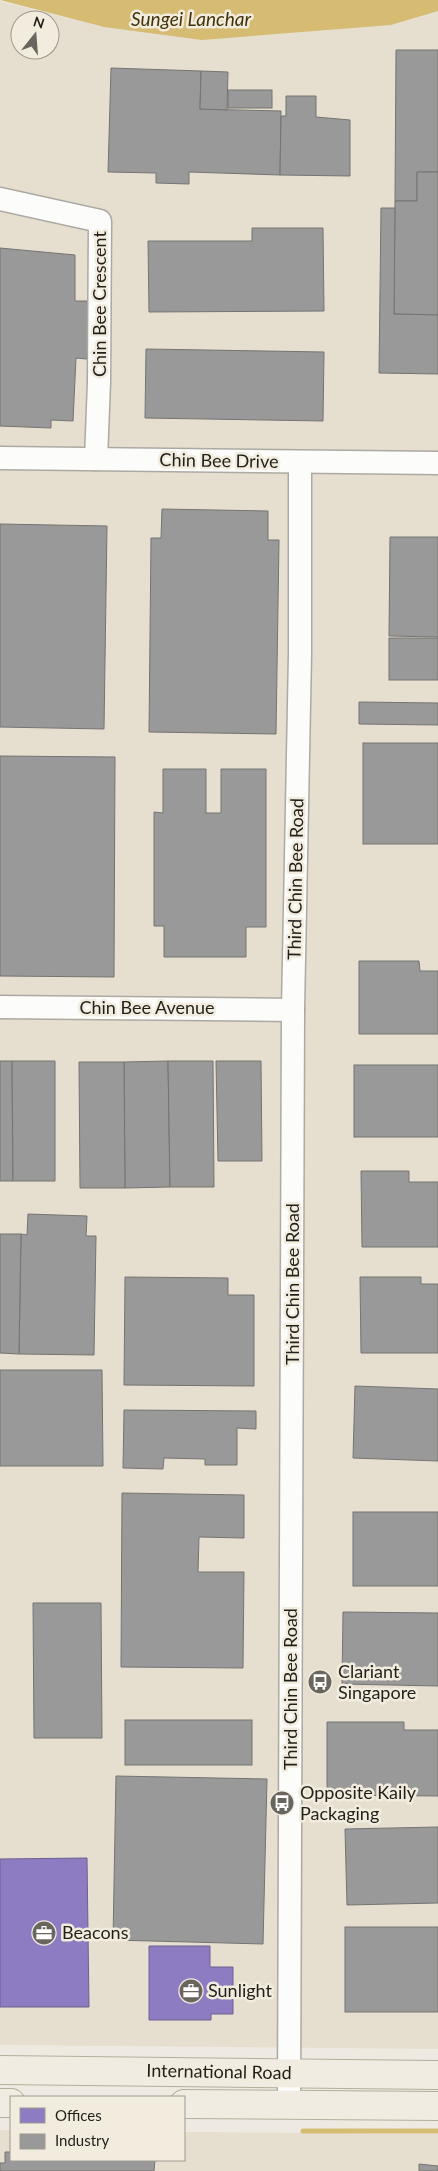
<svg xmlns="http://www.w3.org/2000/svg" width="438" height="2171" font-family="Lato,sans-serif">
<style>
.built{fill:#e6dfd0;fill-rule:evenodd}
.water{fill:#d6bb73}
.offices{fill:#8e7cc3;stroke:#6d6090}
.industry{fill:#999;stroke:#757473}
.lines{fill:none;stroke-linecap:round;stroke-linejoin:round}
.stream{stroke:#d6bb73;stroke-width:5}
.minor-casing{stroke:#aca9a3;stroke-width:25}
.major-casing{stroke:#b5ae9c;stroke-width:30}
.minor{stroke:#fcfcfb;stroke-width:22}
.major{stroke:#f0ece2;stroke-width:28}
.labels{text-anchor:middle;stroke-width:5;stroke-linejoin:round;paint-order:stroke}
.street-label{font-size:18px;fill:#211f1a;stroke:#f2ecde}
.poi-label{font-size:18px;fill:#211f1a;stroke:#f2ecde;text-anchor:start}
.water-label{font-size:19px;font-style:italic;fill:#423308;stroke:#f2ecde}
</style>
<rect width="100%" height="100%" fill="#eeeae2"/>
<g class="built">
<path d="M0,1L104,27L391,25L438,11V2049L0,2045ZM20,20H50V50H20Z"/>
<path d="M0,2130H11V2160H184V2132L438,2134V2171H0Z"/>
</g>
<path class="water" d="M0,0H438V11L391,25L202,40L104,27Z"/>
<g class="offices">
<path d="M87,1858L89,2007H0V1859Z"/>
<path d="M149,1946H210V1967H233V2014H211V2020H149Z"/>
</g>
<g class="industry">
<path d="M396,50H438V172H417V201H395Z"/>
<path d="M111,68L201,71L200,109L281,111L280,175L189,172V184L156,183V173L108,172Z"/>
<path d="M201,71L228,72L227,110L200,109Z"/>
<rect x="228" y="90" width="44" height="18"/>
<path d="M286,96H316V117L350,120V176L280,175L281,116H286Z"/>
<path d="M417,172H438V315L394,314L395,201H417Z"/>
<path d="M381,208H395L394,314L438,315V374L379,373Z"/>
<path d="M252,228H323L324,311L149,312L148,241H252Z"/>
<path d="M0,248L75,255V301H90L87,359L76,358L73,421L51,420V428L0,426Z"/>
<path d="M146,349L324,352L323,421L145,418Z"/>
<path d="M162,509L268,511V540H279L276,734L149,732L151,538H161Z"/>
<path d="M0,524L107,526L104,729L0,727Z"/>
<path d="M390,537H438V637L389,636Z"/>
<rect x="389" y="638" width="49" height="42"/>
<path d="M359,702L438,703V725L359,724Z"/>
<rect x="363" y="743" width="75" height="101"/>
<path d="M0,756L115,757L114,977L0,976Z"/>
<path d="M163,769H206V813H221V769H266V927H246V957H164V926H154V812L163,813Z"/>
<path d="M359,961H419L420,971H438V1034H359Z"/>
<path d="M0,1061H12L13,1181H0Z"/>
<path d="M12,1061H55V1181H13Z"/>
<path d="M168,1061L170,1187L125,1188L124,1062Z"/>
<path d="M168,1061H213L214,1187H170Z"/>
<path d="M216,1061H261L262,1161H218Z"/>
<path d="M79,1062H124L125,1188H80Z"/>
<rect x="354" y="1065" width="84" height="72"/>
<path d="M361,1171H409V1182H438V1247H362Z"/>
<path d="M28,1214L87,1216L86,1236H96L94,1355L19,1354L21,1234L27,1235Z"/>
<path d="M0,1234H21L19,1354L0,1353Z"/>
<path d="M125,1277L228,1278V1295H254V1386L124,1385Z"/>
<path d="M360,1277H421V1284H438V1353H361Z"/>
<path d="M0,1370H102L103,1466H0Z"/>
<path d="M355,1386L438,1389V1461L353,1458Z"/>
<path d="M124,1410L256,1411V1429L237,1428V1465H205V1459L164,1458L163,1469L123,1468Z"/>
<path d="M122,1493L244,1495V1538L199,1537L198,1572H244L243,1668L121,1667Z"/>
<rect x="353" y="1512" width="85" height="74"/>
<path d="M33,1603H101L102,1738H34Z"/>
<path d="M343,1612L438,1613V1686L342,1684Z"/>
<rect x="125" y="1720" width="127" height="45"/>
<path d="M327,1722H404V1730H438V1796L327,1795Z"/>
<path d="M116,1776L267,1779L263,1944L113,1940Z"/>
<path d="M438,1827V1903L347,1905L345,1829Z"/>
<rect x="345" y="1927" width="93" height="85"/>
<path d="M5,2152H11V2160H155L154,2171H0V2163H5Z"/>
<path d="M419,2164L438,2166V2171H419Z"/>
</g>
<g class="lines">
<path class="stream" d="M303,2131H438"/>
<defs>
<g id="minor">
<path d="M0,199L100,221L99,382L96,459"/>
<path d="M0,458L438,463"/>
<path d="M0,1007L293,1010"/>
<path d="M289,2105L293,1010L300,654V462"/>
</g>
<g id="major">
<path d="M0,2070L438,2075"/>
<path d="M0,2103H11"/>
<path d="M184,2104L438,2106"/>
</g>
</defs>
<use href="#minor" class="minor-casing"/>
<use href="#major" class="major-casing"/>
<use href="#minor" class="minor"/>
<use href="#major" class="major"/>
</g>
<defs>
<symbol id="bus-disc" viewBox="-11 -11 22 22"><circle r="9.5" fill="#696660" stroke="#f2ecde"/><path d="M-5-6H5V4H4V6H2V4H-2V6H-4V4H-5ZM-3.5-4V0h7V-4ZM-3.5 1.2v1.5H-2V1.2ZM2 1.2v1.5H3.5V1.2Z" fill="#fff"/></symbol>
<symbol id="office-disc" viewBox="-11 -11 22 22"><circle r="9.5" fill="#696660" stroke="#f2ecde"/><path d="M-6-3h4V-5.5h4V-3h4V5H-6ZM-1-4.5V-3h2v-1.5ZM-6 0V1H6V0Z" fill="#fff"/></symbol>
</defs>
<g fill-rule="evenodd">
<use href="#bus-disc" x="306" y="1668" width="28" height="28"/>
<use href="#bus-disc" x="268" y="1789" width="28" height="28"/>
<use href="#office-disc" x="30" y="1919" width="28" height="28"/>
<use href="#office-disc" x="177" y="1977" width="28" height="28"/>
</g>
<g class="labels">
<g class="street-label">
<text transform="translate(100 304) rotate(-90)" y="6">Chin Bee Crescent</text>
<text transform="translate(219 461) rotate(1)" y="6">Chin Bee Drive</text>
<text transform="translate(296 879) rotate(-89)" y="6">Third Chin Bee Road</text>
<text x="147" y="1014">Chin Bee Avenue</text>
<text transform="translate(293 1284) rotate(-90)" y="6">Third Chin Bee Road</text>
<text transform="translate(291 1689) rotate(-90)" y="6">Third Chin Bee Road</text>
<text transform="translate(219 2072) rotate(1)" y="6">International Road</text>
</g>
<g class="poi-label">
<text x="338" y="1678">Clariant<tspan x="338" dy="21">Singapore</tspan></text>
<text x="300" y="1799">Opposite Kaily<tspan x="300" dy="21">Packaging</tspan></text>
<text x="62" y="1939">Beacons</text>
<text x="208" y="1997">Sunlight</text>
</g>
<g class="water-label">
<text x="191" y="26">Sungei Lanchar</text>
</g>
</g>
<rect x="10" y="2096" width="175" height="65" fill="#f2ecde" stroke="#9e9a90"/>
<rect x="20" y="2108" width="25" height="15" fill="#8e7cc3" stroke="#9e9a90"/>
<text x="55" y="2121" font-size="15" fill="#211f1a">Offices</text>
<rect x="20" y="2134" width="25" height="15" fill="#999999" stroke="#9e9a90"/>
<text x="55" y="2146" font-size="15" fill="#211f1a">Industry</text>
<g transform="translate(35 35) rotate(17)"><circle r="24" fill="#f2ecde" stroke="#9e9a90"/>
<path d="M0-4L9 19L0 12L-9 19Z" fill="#696660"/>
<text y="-8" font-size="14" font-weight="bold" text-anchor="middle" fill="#211f1a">N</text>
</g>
</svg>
